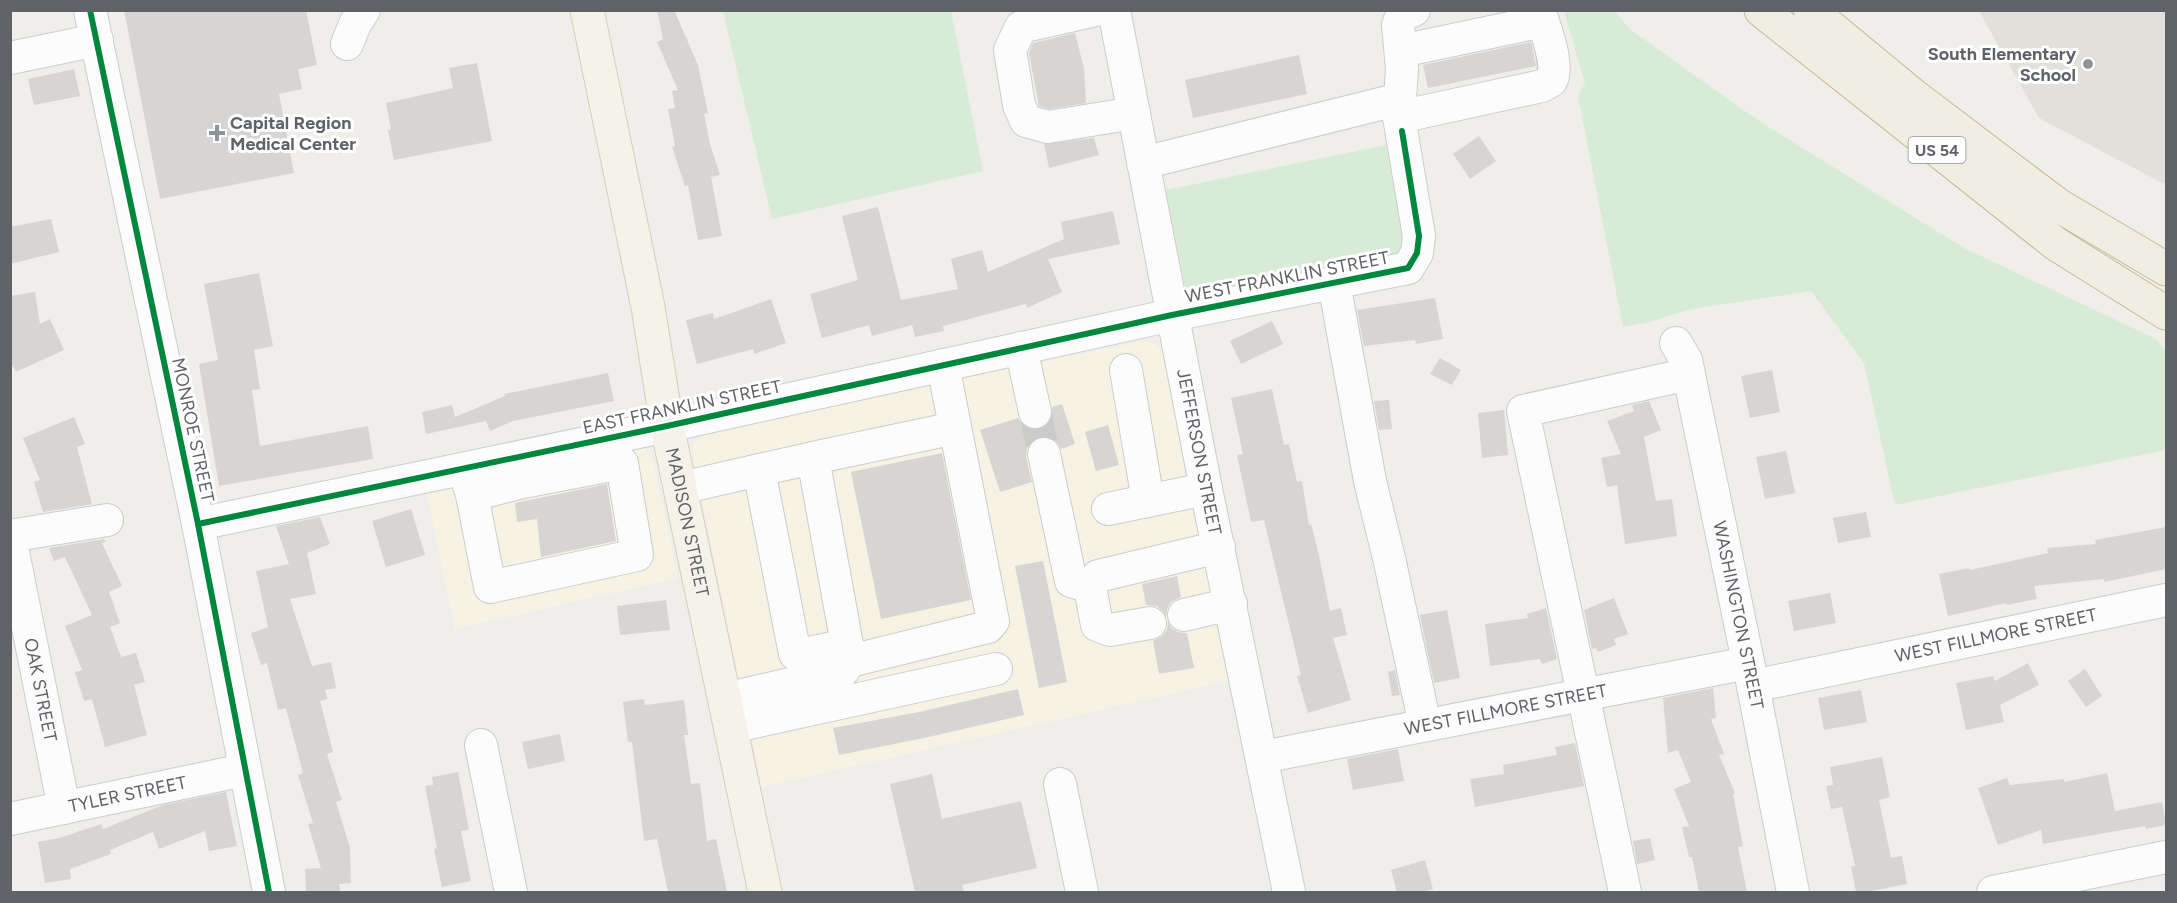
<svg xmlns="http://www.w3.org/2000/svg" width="2177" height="903" font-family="Figtree,sans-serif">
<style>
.commercial{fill:#f7f3e4}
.education{fill:#e2e0da}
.green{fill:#d8ebd6}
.building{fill:#d6d5d3}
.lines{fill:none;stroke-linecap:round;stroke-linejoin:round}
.minor-tunnel{stroke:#cbcbca;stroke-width:32;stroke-dasharray:32 16;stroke-linecap:butt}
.minor-casing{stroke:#cbcccc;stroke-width:34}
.major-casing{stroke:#d7ceb8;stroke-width:35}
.highway-casing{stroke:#c8b996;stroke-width:35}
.minor{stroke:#fdfcfc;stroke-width:32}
.major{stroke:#f4f2e9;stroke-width:33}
.highway{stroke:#f0ede3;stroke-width:33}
.cycleway-casing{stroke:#fff;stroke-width:10}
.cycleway{stroke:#00873e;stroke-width:6}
.poi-dot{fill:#919496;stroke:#fff;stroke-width:2}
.labels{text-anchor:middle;stroke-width:6;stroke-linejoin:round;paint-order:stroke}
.shield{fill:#fff;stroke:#8f9295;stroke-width:1.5}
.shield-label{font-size:16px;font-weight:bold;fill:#5f6368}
.poi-label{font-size:18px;font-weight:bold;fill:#5f6368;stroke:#fff;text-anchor:end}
.street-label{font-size:18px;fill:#5f6368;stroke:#fff}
</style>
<rect width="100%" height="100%" fill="#efeeea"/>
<g class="commercial">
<path d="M1143,341L1156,345L1165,356L1228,681L762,787L692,453L696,440L706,432Z"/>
<path d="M632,445L645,449L653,460L678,578L455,629L426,491Z"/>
</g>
<path class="education" d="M1979,11H2166V185L2039,118Z"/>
<g class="green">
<path d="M723,11H951L983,171L772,219Z"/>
<path d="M1564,11H1614L1631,30L1759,121L1964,248L2156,339L2166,351V450L1895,505L1864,363L1811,291L1691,309L1650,322L1623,327L1578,96L1585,83Z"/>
<path d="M1386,145L1406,239L1399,260L1187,298L1166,190Z"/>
</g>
<g class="building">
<path d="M124,10H306L317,65L298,69L302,89L279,94L294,173L160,199Z"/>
<path d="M657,10H674L698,65L708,113L704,114L710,144L720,175L711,177L722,236L698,240L688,185L685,186L672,147L675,146L668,109L675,108L672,91L678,90L657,42L663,39Z"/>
<path d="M1075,33L1084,69L1086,103L1049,109L1039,106L1029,53L1033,43Z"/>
<path d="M1531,42L1536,66L1428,88L1423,65Z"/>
<path d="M1299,55L1307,94L1193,118L1185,80Z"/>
<path d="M477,63L492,141L394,160L388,130L391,129L386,103L453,88L449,68Z"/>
<path d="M74,69L80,96L34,105L28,79Z"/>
<path d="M1479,136L1496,161L1470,179L1453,154Z"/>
<path d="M1094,138L1099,155L1049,168L1044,144Z"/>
<path d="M878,207L901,300L958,289L951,259L982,250L988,272L1064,239L1061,222L1113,211L1120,244L1048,259L1062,292L1027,308L1026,304L943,326L944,331L915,337L912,325L872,336L869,325L822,338L810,294L858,280L842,216Z"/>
<path d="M51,219L59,252L10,264V227Z"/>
<path d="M259,273L273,346L254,350L260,389L252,390L260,446L368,426L373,459L219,486L199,364L218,360L204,284Z"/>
<path d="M35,292L40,324L50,319L64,350L16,372L10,360V296Z"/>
<path d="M1435,298L1443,339L1416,344L1415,340L1364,346L1357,310Z"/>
<path d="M771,299L786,343L754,354L753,349L697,364L686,320L713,313L714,319Z"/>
<path d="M1272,321L1283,344L1241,364L1230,341Z"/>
<path d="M1440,358L1461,370L1452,385L1430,374Z"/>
<path d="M1772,370L1780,412L1750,418L1741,376Z"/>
<path d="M608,373L614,401L513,421L490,431L486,421L426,434L422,412L452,405L455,417L505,396L504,394Z"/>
<path d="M1272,389L1284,445L1289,444L1297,482L1302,481L1309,525L1311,524L1320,560L1330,611L1341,608L1347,635L1333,638L1351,700L1308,713L1297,676L1301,675L1264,520L1251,522L1237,455L1243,454L1231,398Z"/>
<path d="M1389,400L1392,429L1379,430L1374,401Z"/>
<path d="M1649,401L1661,430L1644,437L1656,501L1672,499L1677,536L1625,544L1617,485L1607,487L1601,458L1621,454L1607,421L1634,411L1632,405Z"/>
<path d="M1062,404L1075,444L1061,449L1057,442L1049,437L1041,436L1032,440L1027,448L1026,457L1032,482L1000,492L980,430L1018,418L1022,424L1029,429H1039L1047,426L1052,418V407Z"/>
<path d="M1504,410L1508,455L1482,458L1478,413Z"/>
<path d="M74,417L85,444L77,447L92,504L43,512L34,482L40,480L23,438Z"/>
<path d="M1108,425L1119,465L1096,471L1085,432Z"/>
<path d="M1786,451L1795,493L1765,499L1756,457Z"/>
<path d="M942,453L971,600L881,619L851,472Z"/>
<path d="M607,484L616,541L541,557L537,519L517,522L515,503Z"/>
<path d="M411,509L425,555L386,567L372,521Z"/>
<path d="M1866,512L1871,537L1838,543L1833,518Z"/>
<path d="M320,517L330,544L307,553L316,594L290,599L312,666L331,662L336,688L325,690L327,699L320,701L333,752L327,754L342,800L336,802L350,848L351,883L339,884L340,892H306L305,869L321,868L308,824L313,823L298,775L303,773L286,708L278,710L267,663L261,665L251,633L268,627L256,571L289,564L276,526Z"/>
<path d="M2166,527V569L2104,582V579L2034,586L2037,599L2007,605L2006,603L1948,616L1939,574L1969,568L1970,570L2048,553L2047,548L2096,544L2095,540Z"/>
<path d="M104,539L106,542L102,543L122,586L109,592L120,623L110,627L121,657L136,653L145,682L134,685L147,735L105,747L92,699L84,701L75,672L82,670L65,626L92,615L65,557L54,561L49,548Z"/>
<path d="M1043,561L1067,682L1039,688L1015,566Z"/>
<path d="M1177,576L1181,597L1171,602L1167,609L1166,617L1163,611L1157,606L1146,605L1142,584Z"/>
<path d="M1830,593L1836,623L1794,631L1788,601Z"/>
<path d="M1614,598L1628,634L1614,639L1616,645L1598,652L1596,648L1592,649L1584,610Z"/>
<path d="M666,600L670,630L620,635L617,606Z"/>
<path d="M1546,608L1557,659L1542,664L1540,659L1490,666L1485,624L1528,618L1527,614Z"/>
<path d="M1447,610L1460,678L1434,683L1420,615Z"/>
<path d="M1168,621L1171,628L1178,632L1187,633L1194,668L1159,674L1153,641L1162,636L1167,630Z"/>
<path d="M2028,663L2039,685L2000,705L2004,722L1966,730L1956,683L1993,676L1995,681Z"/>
<path d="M2085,669L2102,696L2086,707L2068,681Z"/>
<path d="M1395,670L1400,695L1392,696L1388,672Z"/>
<path d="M1713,688L1716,718L1711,719L1724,754L1719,755L1735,793L1733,794L1743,846L1738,847L1747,892H1699L1692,857H1689L1682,827L1689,826L1674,789L1691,782L1678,750L1668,753L1663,698Z"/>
<path d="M1018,689L1024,715L924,738L839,755L833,728L919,712Z"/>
<path d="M1861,690L1867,722L1824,730L1818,698Z"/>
<path d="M644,699L645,705L684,700L688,735H684L691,784L700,783L707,841L716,839L727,892H668L657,839L644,841L632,742H628L623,702Z"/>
<path d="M560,734L565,761L528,769L522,742Z"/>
<path d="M1575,743L1584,786L1475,807L1470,779L1504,774L1503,765L1557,755L1555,747Z"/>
<path d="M1398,749L1404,781L1353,790L1347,759Z"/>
<path d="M1882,757L1890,797L1879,800L1891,858L1902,856L1907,884L1866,892H1856L1851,866H1855L1842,807L1831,809L1826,786L1833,785L1830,767Z"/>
<path d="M458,772L469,830L461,831L471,881L442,887L434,849L437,848L425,786L433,785L432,777Z"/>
<path d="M2107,773L2115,811L2162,802L2166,825L2146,829L2145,826L2043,844L2041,830L1998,845L1978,788L2007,778L2010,785L2064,779V782Z"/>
<path d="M932,774L942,819L1021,801L1037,868L962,885L964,892H915L890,784Z"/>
<path d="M226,792L237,846L209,851L205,831L159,849L153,832L110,850L111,854L70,869L71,879L45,883L38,842L59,838L101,824L103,829L163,805Z"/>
<path d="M1650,838L1655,860L1637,864L1633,841Z"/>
<path d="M1425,860L1433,889L1422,892H1397L1391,870Z"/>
</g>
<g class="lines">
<path class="minor-tunnel" d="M1035,412L1044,454"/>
<defs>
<g id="minor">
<path d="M90,10L198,524L269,892"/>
<path d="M1096,10L1021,27L1010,50L1019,105L1026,121L1048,127L1134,113"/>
<path id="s1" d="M1114,10L1206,489L1289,892"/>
<path d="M347,44L355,24L364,10"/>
<path d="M1401,51L1543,21"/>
<path d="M10,58L97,40"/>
<path d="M1400,99L1402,69L1398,25C1400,16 1405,14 1414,10"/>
<path d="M1399,117L1542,86L1551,81C1560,67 1545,27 1539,10"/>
<path d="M1334,283L1370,481L1389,558L1425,725"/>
<path id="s2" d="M1676,343L1686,360L1753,686L1793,892"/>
<path d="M1021,348L1035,412"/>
<path d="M943,365L993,621L988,627L850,661L813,458L955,428"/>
<path d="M1126,370L1148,501"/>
<path d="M1044,454L1071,581L1090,587"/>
<path d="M464,469L472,495L490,587L637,555L622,463L523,482L472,495"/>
<path d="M759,470L813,458"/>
<path d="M681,488L759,470L795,654L800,655L847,645"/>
<path d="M1108,509L1206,489"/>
<path d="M198,524L667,426L1172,315L1408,268L1417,253L1419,236L1399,117L1400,99L1143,163"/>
<path d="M10,536L107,520"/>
<path id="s3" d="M10,537L64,808"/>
<path d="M1184,615L1231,604"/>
<path d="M1150,623L1110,630L1097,625L1090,587L1098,576L1219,547"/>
<path id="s4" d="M1753,686L2166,600"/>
<path d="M725,699L842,672L850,661"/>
<path d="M731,727L996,669"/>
<path d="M481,745L511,892"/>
<path id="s5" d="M1262,757L1748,663"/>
<path d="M1060,784L1082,892"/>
<path id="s6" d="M10,819L244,770"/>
<path d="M1625,892L1523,411L1689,374"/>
<path d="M1993,892L2166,857"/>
</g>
<g id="major">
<path id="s7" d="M587,10L648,307L667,426L765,892"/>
</g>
<g id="highway">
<path d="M1761,10L2056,244L2166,313"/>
<path d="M1810,10L1914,96L2058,205L2166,269"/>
</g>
</defs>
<use href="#minor" class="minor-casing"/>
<use href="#major" class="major-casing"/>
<use href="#highway" class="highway-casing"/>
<use href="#minor" class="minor"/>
<use href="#major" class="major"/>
<use href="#highway" class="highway"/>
<defs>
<g id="cycleway">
<path d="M90,10L198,524L269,892"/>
<path d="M198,524L667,426L1172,315L1408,268L1417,253L1419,236L1402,131"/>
</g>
</defs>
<use href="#cycleway" class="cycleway-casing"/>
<use href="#cycleway" class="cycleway"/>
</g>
<g class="poi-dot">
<circle cx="2088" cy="64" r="6"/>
<path d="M214 124h6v6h6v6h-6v6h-6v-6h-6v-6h6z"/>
</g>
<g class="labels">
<rect class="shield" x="1908.5" y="137" width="57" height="26" rx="4.5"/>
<g class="shield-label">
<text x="1937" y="156">US 54</text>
</g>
<g class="poi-label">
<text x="2076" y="60">South Elementary<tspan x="2076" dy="21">School</tspan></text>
<text x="230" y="129" text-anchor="start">Capital Region<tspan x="230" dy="21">Medical Center</tspan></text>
</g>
<g class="street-label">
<text transform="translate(1287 277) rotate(-11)" y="6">WEST FRANKLIN STREET</text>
<text transform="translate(682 407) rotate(-12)" y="6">EAST FRANKLIN STREET</text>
<text transform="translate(193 430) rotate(78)" y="6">MONROE STREET</text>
<text dy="6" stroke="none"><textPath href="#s1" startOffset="450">JEFFERSON STREET</textPath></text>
<text dy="6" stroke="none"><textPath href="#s7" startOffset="522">MADISON STREET</textPath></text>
<text dy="6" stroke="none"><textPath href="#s2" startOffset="280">WASHINGTON STREET</textPath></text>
<text dy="6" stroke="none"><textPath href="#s4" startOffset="248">WEST FILLMORE STREET</textPath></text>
<text dy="6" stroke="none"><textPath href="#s3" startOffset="156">OAK STREET</textPath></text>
<text dy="6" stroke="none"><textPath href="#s5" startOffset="248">WEST FILLMORE STREET</textPath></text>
<text dy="6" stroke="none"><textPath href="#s6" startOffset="120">TYLER STREET</textPath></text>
</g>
</g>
<rect width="2177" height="903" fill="none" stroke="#5f6368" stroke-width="24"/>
</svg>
